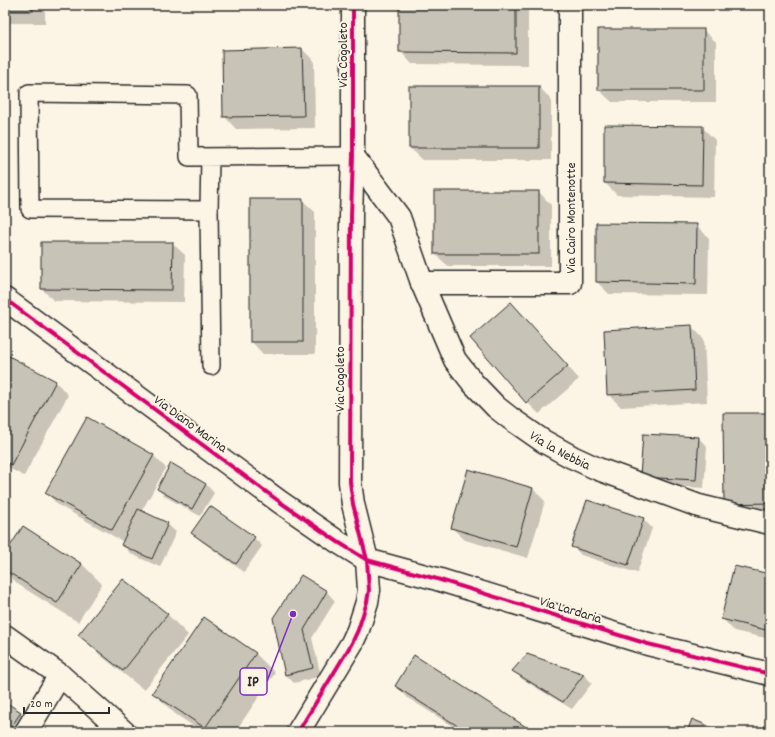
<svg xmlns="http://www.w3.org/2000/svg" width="775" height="737" font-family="Dekko,sans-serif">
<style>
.shadow{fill:#0003}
.building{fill:#c8c3b7;stroke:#2b2b2b}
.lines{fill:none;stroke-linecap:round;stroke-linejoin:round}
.service-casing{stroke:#2b2b2b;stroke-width:20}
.minor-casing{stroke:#2b2b2b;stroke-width:25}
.tertiary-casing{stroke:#2b2b2b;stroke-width:25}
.service{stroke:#fcf5e5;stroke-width:17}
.minor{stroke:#fcf5e5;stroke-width:22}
.tertiary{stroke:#fcf5e5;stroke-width:22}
.cycleway-casing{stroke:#fcf5e5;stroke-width:6}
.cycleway{stroke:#d6006c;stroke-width:4}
.labels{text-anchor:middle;stroke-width:4;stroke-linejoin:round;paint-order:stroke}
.street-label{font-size:14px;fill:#2b2b2b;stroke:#fcf5e5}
.leader{fill:none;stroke:#7b2cbf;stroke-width:1.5}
.callout-dot{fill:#7b2cbf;stroke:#fcf5e5;stroke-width:1.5}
.callout{fill:#fcf5e5;stroke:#7b2cbf;stroke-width:1.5}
.callout-label{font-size:15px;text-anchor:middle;font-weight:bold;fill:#2b2b2b}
</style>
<rect width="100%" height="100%" fill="#fcf5e5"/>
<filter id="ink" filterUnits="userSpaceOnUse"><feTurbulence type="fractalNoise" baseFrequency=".025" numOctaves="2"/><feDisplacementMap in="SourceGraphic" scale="8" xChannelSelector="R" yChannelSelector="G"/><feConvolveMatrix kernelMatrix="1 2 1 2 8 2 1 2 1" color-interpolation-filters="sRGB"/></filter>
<g filter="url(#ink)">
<g class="shadow">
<rect x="5" y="5" width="40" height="18"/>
<path d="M400,5H528V65L412,64L400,51Z"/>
<path d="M703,30L716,42V102H612L599,90Z"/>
<path d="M302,49L314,61L315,128L236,129L224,116Z"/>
<path d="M539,87L551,99V160H423L410,148Z"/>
<path d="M5,92L7,222H5Z"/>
<path d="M702,127L715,140L714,197L617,195L605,183Z"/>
<path d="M539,192L551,205V266H448L435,254Z"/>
<path d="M302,200L315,212V354H263L251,341Z"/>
<path d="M696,225L709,238L708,295L609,294L597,282Z"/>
<path d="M172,243L185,255L184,302L54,301L42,289Z"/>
<path d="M511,303L579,379L539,414L527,402Z"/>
<path d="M691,326L704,339L707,402L621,407L608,394Z"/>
<path d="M5,355L56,382L68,395L24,476L5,466Z"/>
<path d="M770,415V515L725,503Z"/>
<path d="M88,419L154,456L166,468L141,512L167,524L176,532L160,567L131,554L123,545L124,542L58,505L46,492Z"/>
<path d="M698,438L707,446L704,488L650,485L641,476Z"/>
<path d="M469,470L533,489L545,501L528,558L465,540L452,528Z"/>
<path d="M206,484L214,493L200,516L166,497L158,489Z"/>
<path d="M643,519L652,528L637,573L581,555L573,546Z"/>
<path d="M193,533L254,538L262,546L244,572L201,541Z"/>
<path d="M5,556L82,564L102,584L78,622L19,585L5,571Z"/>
<path d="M770,575V639L734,631L722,618Z"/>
<path d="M302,577L327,592L335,601L312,638L321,676L294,683L285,674Z"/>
<path d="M124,580L168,615L188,635L144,690L100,655L80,635Z"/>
<path d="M255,653L275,673L235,732H202L174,713L154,693Z"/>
<path d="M527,656L584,675L592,683L572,709L522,679L514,670Z"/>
<path d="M396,685L532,732H462L408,698Z"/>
<path d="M5,703L21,713L39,732H5Z"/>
</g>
<g class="building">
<rect x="5" y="5" width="28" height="6"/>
<path d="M399,5H516V53L399,52Z"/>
<rect x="598" y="29" width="106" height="61"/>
<path d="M302,48L304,116L223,117L222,50Z"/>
<rect x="409" y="86" width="130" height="62"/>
<path d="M604,125L703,126L702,185L604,183Z"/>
<rect x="434" y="191" width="105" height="63"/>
<rect x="250" y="199" width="53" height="143"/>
<path d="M596,223L697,224L696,284L596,282Z"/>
<path d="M41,242H173L172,290L41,289Z"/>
<path d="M511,302L568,366L526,403L470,338Z"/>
<path d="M692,325L695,390L607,395L604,330Z"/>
<path d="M5,354L56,381L11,465L5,461Z"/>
<path d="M723,413H770V503L724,504Z"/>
<path d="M87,417L154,455L112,530L45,493Z"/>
<path d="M643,434L699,437L696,480L640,477Z"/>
<path d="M171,463L206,484L192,509L157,489Z"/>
<path d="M468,469L533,488L516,547L451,528Z"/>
<path d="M587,500L644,518L628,565L571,547Z"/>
<path d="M210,506L255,537L236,564L191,533Z"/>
<path d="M138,509L168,523L152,559L121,545Z"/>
<path d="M23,526L82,564L57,603L5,570V554Z"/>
<path d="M734,566L770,574V631L721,619Z"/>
<path d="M301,575L327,591L304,630L313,668L285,675L273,618Z"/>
<path d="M123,579L168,614L123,671L78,635Z"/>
<path d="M204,617L256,653L205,728L152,693Z"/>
<path d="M527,654L584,674L563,702L512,671Z"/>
<path d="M414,655L534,732H467L395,686Z"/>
<path d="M5,702L21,712L8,732H5Z"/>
<path d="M692,719L722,732H687Z"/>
</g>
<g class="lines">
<defs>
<g id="service">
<path d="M210,157L209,210L30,209L29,93L188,95L189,157L353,156"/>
<path d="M209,210L211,366"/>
</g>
<g id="minor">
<path id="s1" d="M353,156L399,217L422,283L455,360L473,383L496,407L510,418L543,441L572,457L598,469L620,477L699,506L770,523"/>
<path d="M422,283H570V5"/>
<path d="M5,299L280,502L338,542L367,560L437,579L648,644L770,674"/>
<path d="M26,732L60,675"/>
</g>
<g id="tertiary">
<path d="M5,636L60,675L124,732"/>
<path d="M298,732L352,643L358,630L367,602L369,590L367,560L353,504L350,482L351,216L353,156V5"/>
</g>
</defs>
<use href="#service" class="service-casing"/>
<use href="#minor" class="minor-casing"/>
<use href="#tertiary" class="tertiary-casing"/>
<use href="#service" class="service"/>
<use href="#minor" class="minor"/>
<use href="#tertiary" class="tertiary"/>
<defs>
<g id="cycleway">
<path d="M5,299L280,502L338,542L367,560L437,579L648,644L770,674"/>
<path d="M298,732L352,643L358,630L367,602L369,590L367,560L353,504L350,482L351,216L353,156V5"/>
</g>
</defs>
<use href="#cycleway" class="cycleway-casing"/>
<use href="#cycleway" class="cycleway"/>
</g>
</g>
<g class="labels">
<g class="street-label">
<text transform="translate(342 55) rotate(-90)" y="5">Via Cogoleto</text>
<text transform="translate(570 218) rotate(-90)" y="5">Via Cairo Montenotte</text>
<text transform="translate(339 379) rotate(-90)" y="5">Via Cogoleto</text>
<text transform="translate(191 423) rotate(36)" y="5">Via Diano Marina</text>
<text dy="5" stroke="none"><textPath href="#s1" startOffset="370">Via la Nebbia</textPath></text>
<text transform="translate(571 609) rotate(17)" y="5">Via Lardaria</text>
</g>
</g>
<path class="leader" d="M293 614L267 681"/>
<circle class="callout-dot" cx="293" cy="614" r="4"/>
<rect class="callout" x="240" y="668" width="27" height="27" rx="4"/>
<g class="callout-label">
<text x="253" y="686">IP</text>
</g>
<rect width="775" height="737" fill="none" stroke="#fcf5e5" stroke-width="20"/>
<rect x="10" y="10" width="755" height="717" fill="none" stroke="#2b2b2b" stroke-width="1.5" filter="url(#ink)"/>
<path d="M24 707v6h85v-6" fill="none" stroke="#2b2b2b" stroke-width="2"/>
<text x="30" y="707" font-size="12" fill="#2b2b2b" stroke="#fcf5e5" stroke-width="3" paint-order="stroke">20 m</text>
</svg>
